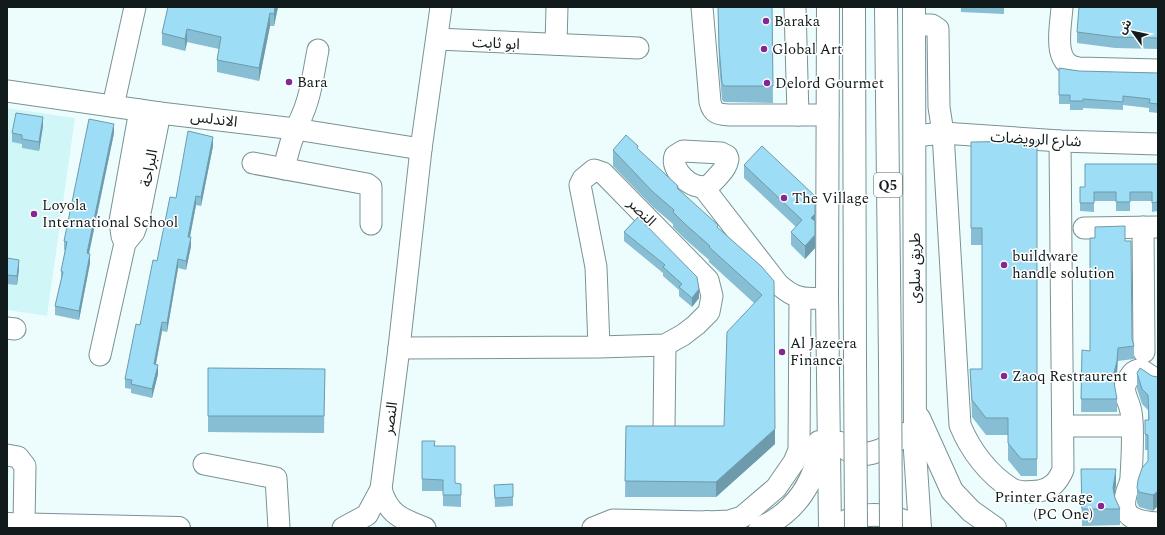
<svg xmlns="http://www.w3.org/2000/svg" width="1165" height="535" font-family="Spectral,'Noto Sans Arabic',serif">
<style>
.built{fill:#d1f6f8}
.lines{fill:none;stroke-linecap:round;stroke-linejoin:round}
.minor-casing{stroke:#799294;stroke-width:23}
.major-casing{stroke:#799294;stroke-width:24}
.highway-casing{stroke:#799294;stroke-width:24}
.minor{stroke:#fff;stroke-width:21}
.major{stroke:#fff;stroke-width:22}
.highway{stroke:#fff;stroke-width:22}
.highway-bridge-casing{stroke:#799294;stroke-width:24;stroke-linecap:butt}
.highway-bridge{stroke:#fff;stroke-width:22}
.wall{fill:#87bed4}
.shaded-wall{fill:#6e9bac}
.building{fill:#9dddf6;stroke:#6e9bac}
.poi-dot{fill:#832794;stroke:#fff;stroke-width:1.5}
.labels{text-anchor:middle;stroke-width:3;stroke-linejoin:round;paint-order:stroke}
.shield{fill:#fff;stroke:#595f60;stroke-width:1}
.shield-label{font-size:14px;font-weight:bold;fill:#121b1c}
.poi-label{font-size:15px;fill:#121b1c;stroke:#fff;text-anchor:start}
.street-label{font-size:15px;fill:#121b1c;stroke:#fff}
</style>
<rect width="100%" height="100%" fill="#edfdfe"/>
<path class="built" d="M7,108L75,118L47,316L7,310Z"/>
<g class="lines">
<defs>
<g id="minor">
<path d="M702,7L710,102C713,114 718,114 729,115H828"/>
<path d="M795,7L798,115"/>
<path d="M1062,7C1061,27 1051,65 1079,68L1158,70"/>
<path d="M915,25H932L938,29L939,107L943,133L960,425C970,450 989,475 1012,489C1020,493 1031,492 1039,491C1052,489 1058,481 1063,470L1060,141"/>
<path d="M437,39L638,48"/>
<path d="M556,44L557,7"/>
<path d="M7,91L160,113L295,129L421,149"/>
<path d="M113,106L135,7"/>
<path d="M915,136L943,133L1060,141L1158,144"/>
<path d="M683,151L721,153L727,156L728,159C727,165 723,171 719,175C715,179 712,184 707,186C692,191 670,170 675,156Z"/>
<path d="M253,163L367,184L371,187V224"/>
<path d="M285,169C287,146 297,129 305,108C312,90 314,69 318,50"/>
<path d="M703,187L778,284C796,300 804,299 827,298"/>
<path d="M1143,227L1144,352"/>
<path d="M1084,228L1158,227"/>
<path d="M125,243L122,236L120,221L140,110"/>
<path d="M7,328L15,329"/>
<path d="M399,348L599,347L665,345L683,335L696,325L709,312L712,296L708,280L603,173L594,170L583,179L580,185L596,267L599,347"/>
<path d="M100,355L125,243L134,232L139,218L160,113"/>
<path d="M1158,381L1143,371L1138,370C1133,371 1131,375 1129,378C1119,390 1129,399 1131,412C1134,429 1132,459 1131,477C1131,483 1127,489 1126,495C1119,519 1140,522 1158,523"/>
<path d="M1063,426H1132"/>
<path d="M664,429L665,345"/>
<path d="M7,455L18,457L25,466L24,524"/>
<path d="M204,464L276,478L279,528"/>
<path d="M381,489C388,514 401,519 425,528"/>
<path d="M343,528L367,515L381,489L399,348L421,149L441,7"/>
<path d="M593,528L613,520L707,522L729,521L742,517L776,488L794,462L799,450L800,298"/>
</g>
<g id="major">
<path d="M828,7L827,298L830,528"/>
<path d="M914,7L915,451L920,528"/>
<path d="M919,418L952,491L971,511L995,528"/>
<path d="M840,443C858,464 887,451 904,434"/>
<path d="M707,522L713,528"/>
<path d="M7,524L179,528"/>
<path d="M839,525C865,509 894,514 919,528"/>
<path d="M760,528C795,513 818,480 819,442"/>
</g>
<g id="highway">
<path d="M854,7L855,360"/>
<path d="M886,7L890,363"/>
</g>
</defs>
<use href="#minor" class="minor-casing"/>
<use href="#major" class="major-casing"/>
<use href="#highway" class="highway-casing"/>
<use href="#minor" class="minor"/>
<use href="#major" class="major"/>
<use href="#highway" class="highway"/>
<defs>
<g id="highway-bridge">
<path d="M855,360L856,528"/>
<path d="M890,363L891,528"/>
</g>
</defs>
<use href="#highway-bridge" class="highway-bridge-casing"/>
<use href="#highway-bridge" class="highway-bridge"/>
</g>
<g class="wall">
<path d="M168,7H278L274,26H270L259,81L217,72V60L219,49L187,42L185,51L162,45V33Z"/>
<path d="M718,7H772L773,103L724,102L722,100L719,64Z"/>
<path d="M961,7H1004V14L961,12Z"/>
<path d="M1158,7V49L1115,48L1077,43V32Z"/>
<path d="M1059,68L1079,71L1158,73V113L1149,112V108L1123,105V110L1083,108V110H1070V104H1059Z"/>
<path d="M43,126L39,151L22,148V144L12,142V133Z"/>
<path d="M114,133L89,254L90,263L79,320L55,315V306L61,279V271L65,250H64V241Z"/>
<path d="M1037,141V476H1021L1008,460V435H986L972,417L970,369H982V245H971V142Z"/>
<path d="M213,146L201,206L196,205L190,237L191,246L186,270L178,268L167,332L162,331L156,364L158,374L152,398L131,393V389L125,388V379L157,261L176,198Z"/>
<path d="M613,150H638L718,228L761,266L775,444L716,497H625L626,426H724L754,303L709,262V260L685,239L673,227V224L653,207L613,166Z"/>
<path d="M1158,164V211L1152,212V201H1130V211H1116V201H1094V212L1080,211V187H1085Z"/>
<path d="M744,165L815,196V248L805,259L791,245V232L796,227L744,178Z"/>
<path d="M638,217L699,298L692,307L679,296V290L663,276V273L624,241V232Z"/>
<path d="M1125,241L1132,339L1134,346V359L1118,361L1117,374L1114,385L1117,399V412H1081L1082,350L1090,351Z"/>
<path d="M7,258L19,269L17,285L7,284Z"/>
<path d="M208,368L325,369L324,433L208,432Z"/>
<path d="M1137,373L1158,377L1153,511L1139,507L1137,503V488L1148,461V450H1145V420H1148V410L1142,404L1137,389Z"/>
<path d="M422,441L435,446L455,483L461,484V507L443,506V491H422Z"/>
<path d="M1081,469L1116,485L1114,496L1115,498L1120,509V525L1082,526Z"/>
<path d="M513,484V506L495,507L494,485Z"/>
</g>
<g class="shaded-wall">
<path d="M275,7H278L274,26V14Z"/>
<path d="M270,13V26L259,81V68Z"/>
<path d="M187,29V42L185,51V39Z"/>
<path d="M43,117V126L39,151V142Z"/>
<path d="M114,124V133L87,262V253Z"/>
<path d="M213,137V146L201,206V197Z"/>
<path d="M196,196V205L188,246V237Z"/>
<path d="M815,214V227L811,218Z"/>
<path d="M815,235V248L805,259V246Z"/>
<path d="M191,237V246L186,270V261Z"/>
<path d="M90,254V263L79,320V311Z"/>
<path d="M178,259V268L167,332V323Z"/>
<path d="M19,260V269L17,285V276Z"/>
<path d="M699,289V298L692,307V298Z"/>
<path d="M162,322V331L154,373V364Z"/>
<path d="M1118,348L1117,374L1113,390V377Z"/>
<path d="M158,365V374L152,398V389Z"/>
<path d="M775,429V444L716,497V482Z"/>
<path d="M1116,469V485L1113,505V488Z"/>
<path d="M1158,491V506L1153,511V495Z"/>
</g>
<g class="building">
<path d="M168,7H275L274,14L270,13L259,68L217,60L221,37L187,29L185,39L162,33Z"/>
<path d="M718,7H772L773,86H724L722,83L719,47Z"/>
<path d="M1079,7H1158V38L1115,37L1077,32Z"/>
<path d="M1059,68L1079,71L1158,73V104L1149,103L1150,99L1123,96V102L1083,99V101H1070V95H1059Z"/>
<path d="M16,113L43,117L39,142L22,139V135L12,133Z"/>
<path d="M89,119L114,124L87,253L90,254L79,311L55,306L63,272L61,271L67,242L64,241Z"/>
<path d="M188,131L213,137L201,197L196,196L188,237H191L186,261L178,259L167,323L162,322L154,364L158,365L152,389L131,384L132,380L125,379L136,324L140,325L153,260L157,261L170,197L176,198Z"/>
<path d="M626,135L638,146L637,148L678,186L677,188L718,225L717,227L761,266L774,281L775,429L716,482L625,481L626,426H724L727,332L762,295L709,247L710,246L685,224L673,212L674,210L653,192L613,150Z"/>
<path d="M1037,141V459H1021L1008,443V418H986L972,400L970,369H982V228H971V142Z"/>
<path d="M762,146L815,196V214L811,218L815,221V235L805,246L791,232L802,220L744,165Z"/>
<path d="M1085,164H1158V202L1152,203V192H1130V202H1116V192H1094V203H1080V187H1085Z"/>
<path d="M638,217L697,277L699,289L692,298L679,287L682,284L663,267L665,265L624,232Z"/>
<path d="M1125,226V241H1131L1132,339L1134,346L1118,348L1117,361L1113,377L1117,399H1081L1082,350L1090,351V238H1095V227Z"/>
<path d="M7,258L19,260L17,276L7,275Z"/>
<path d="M208,368L325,369L324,416H208Z"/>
<path d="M1140,368L1152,376L1158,377V491L1153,495L1139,492L1137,488L1138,480L1142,468L1148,461V435L1145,434V420H1149L1148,395L1142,389L1137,373Z"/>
<path d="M422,441H435L434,446H455V483L461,484V495H443V480L422,479Z"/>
<path d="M1081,469H1116L1113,488L1115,498L1120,509H1082Z"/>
<path d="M513,484V497L495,498L494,485Z"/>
</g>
<g class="poi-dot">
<circle cx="766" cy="21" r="4"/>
<circle cx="764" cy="49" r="4"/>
<circle cx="289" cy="82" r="4"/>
<circle cx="767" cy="83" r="4"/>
<circle cx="784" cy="198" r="4"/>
<circle cx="34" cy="214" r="4"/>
<circle cx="1004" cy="265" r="4"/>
<circle cx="782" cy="352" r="4"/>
<circle cx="1004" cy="376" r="4"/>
<circle cx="1101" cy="506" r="4"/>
</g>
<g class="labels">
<rect class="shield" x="874" y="173" width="28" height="24" rx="3"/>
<g class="shield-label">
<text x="888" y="190">Q5</text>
</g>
<g class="poi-label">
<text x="774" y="26">Baraka</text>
<text x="772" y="54">Global Art</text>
<text x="297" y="87">Bara</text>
<text x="775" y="88">Delord Gourmet</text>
<text x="792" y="203">The Village</text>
<text x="42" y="210">Loyola<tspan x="42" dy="17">International School</tspan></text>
<text x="1012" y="261">buildware<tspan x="1012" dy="17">handle solution</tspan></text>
<text x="790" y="348">Al Jazeera<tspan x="790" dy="17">Finance</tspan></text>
<text x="1012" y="381">Zaoq Restraurent</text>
<text x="1093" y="502" text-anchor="end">Printer Garage<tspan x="1093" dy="17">(PC One)</tspan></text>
</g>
<g class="street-label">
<text transform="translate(496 43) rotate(3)" y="5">ابو ثابت</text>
<text transform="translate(214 119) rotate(7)" y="5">الاندلس</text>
<text transform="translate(1036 139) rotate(3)" y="5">شارع الرويضات</text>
<text transform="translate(149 168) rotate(-79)" y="5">البراحة</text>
<text transform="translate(642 212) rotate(45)" y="5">النصر</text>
<text transform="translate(915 268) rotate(-90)" y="5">طريق سلوى</text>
<text transform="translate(390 418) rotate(-82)" y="5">النصر</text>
</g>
</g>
<rect width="1165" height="535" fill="none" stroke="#121b1c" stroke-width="16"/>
<g transform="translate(1133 32) rotate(303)" stroke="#ffffff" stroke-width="3" paint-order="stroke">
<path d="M0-3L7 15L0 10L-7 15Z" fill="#121b1c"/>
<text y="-6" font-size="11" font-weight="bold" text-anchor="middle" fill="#121b1c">ش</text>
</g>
</svg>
